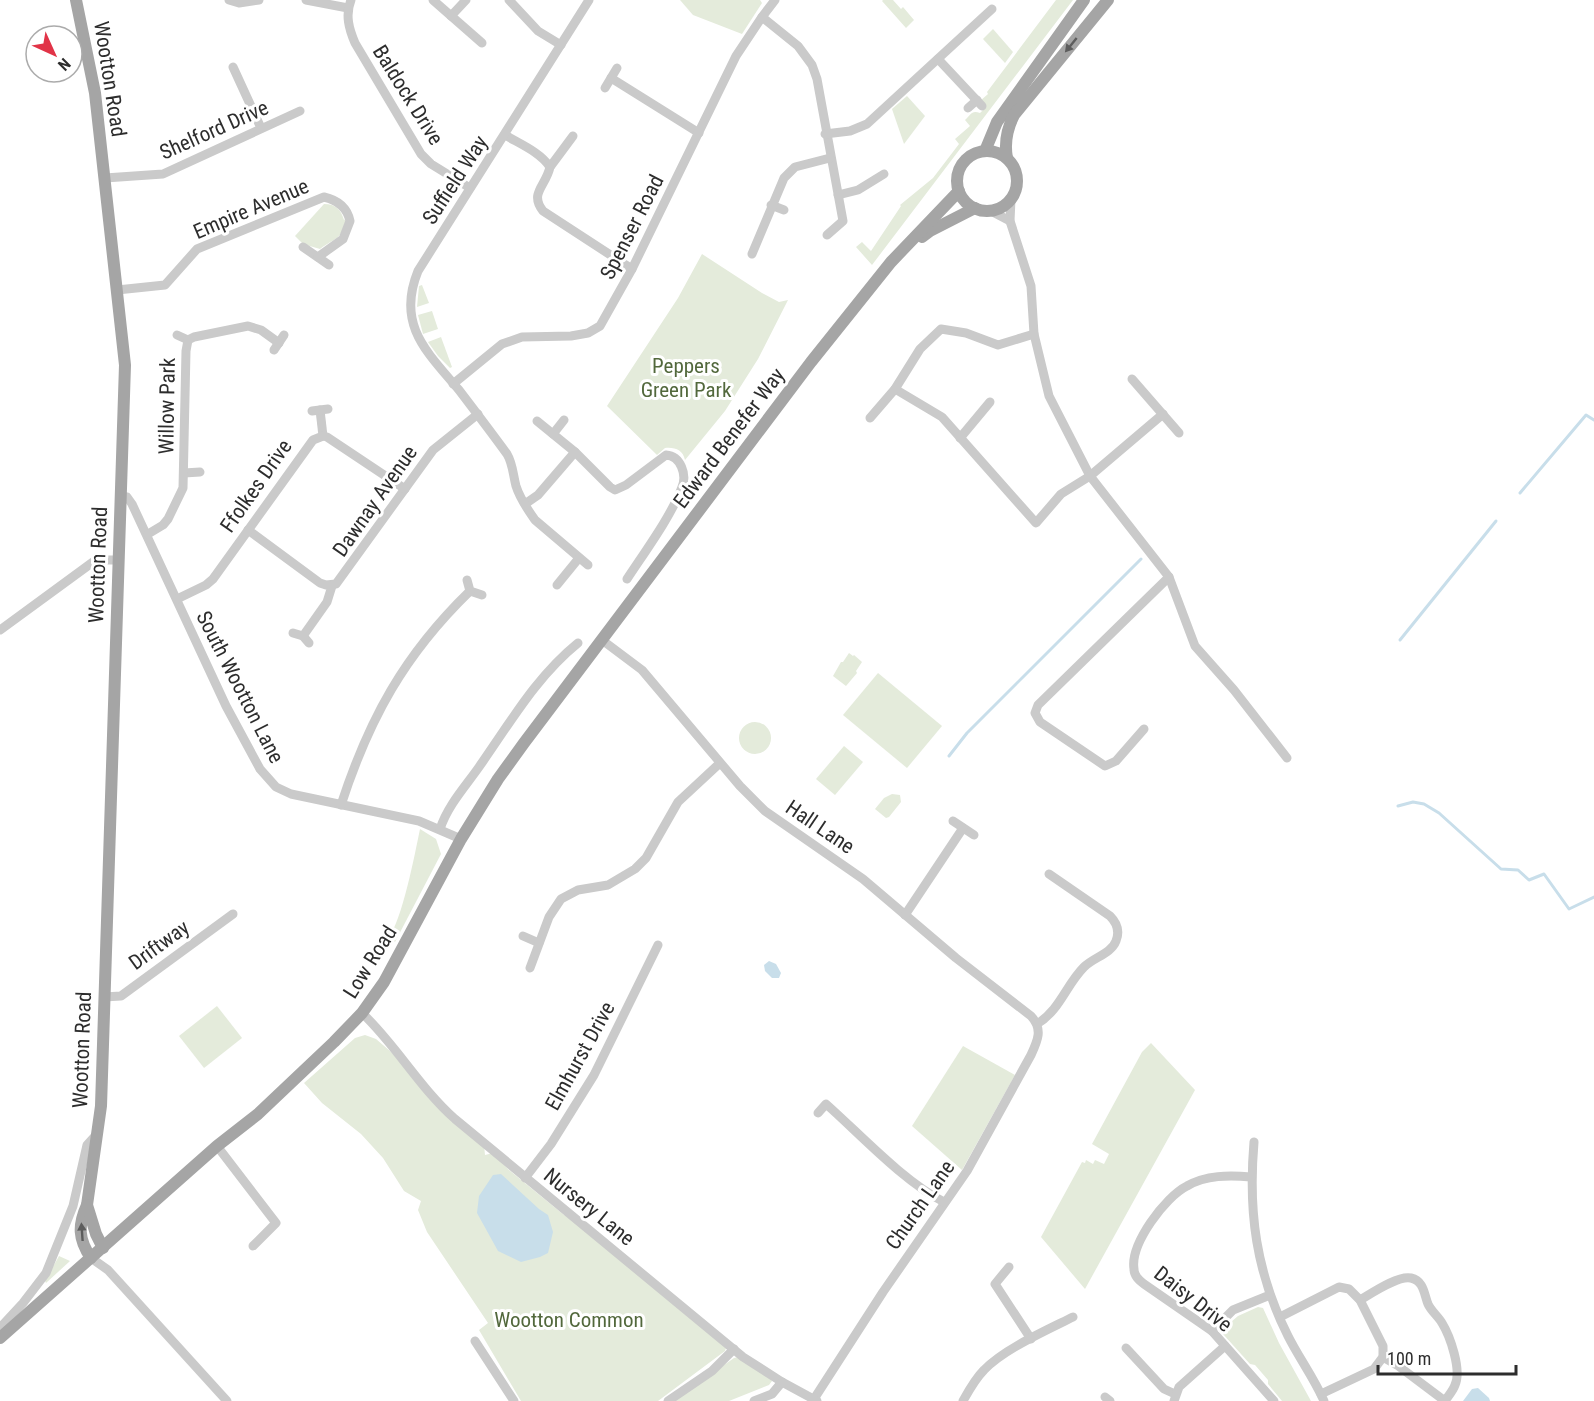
<svg xmlns="http://www.w3.org/2000/svg" width="1594" height="1401" font-family="'Roboto Condensed',sans-serif">
<style>
.green{fill:#e4ebdb}
.water{fill:#c8deea}
.lines{fill:none;stroke-linecap:round;stroke-linejoin:round}
.stream{stroke:#c8deea;stroke-width:3}
.minor{stroke:#cacaca;stroke-width:9}
.major{stroke:#a5a5a5;stroke-width:12}
.oneway{fill:#5d5d5d}
.labels{text-anchor:middle;stroke-width:6;stroke-linejoin:round;paint-order:stroke}
.street-label{font-size:21px;fill:#2d2d2d;stroke:#fff}
.park-label{font-size:21px;fill:#52683c;stroke:#fff}
</style>
<rect width="100%" height="100%" fill="#fff"/>
<g class="green">
<path d="M680,0H760L762,3L742,34L693,15Z"/>
<path d="M883,0H893L901,9L903,7L914,20L906,28L882,1Z"/>
<path d="M1056,0H1073L872,265L856,247L862,242L871,251L901,206L900,205L933,178L959,144L955,139L970,126L965,120C971,115 971,110 980,113L986,107L980,101L988,94L987,92Z"/>
<path d="M993,29L1013,52L1005,63L983,39Z"/>
<path d="M907,96L925,116L904,144L892,109Z"/>
<path d="M324,204C336,204 341,210 344,220L346,219C340,242 337,236 320,249L303,244L295,236Z"/>
<path d="M702,254L762,293L779,302L788,300L758,359L725,411L685,460C683,450 675,447 665,448L657,455L607,406L678,298Z"/>
<path d="M422,285L429,303L417,307L419,286Z"/>
<path d="M432,311L438,329L423,334L418,315Z"/>
<path d="M441,337L452,367L450,368L438,356L428,342Z"/>
<path d="M849,653L853,656L854,655L862,662L856,671L857,673L846,686L833,676L841,662H843Z"/>
<path d="M878,673L942,726L907,768L843,715Z"/>
<circle cx="755" cy="738" r="16"/>
<path d="M844,746L863,762L835,795L816,779Z"/>
<path d="M892,794L900,795L901,802L889,817L886,818L875,809L884,798Z"/>
<path d="M420,829L436,839L441,854L395,942L388,938C402,922 415,853 420,829Z"/>
<path d="M217,1006L242,1038L204,1068L179,1036Z"/>
<path d="M365,1035L376,1039L390,1051L484,1145L485,1155L493,1153L509,1170L564,1215L572,1217L726,1348L725,1351L658,1401H521L479,1330L488,1323L427,1232L418,1210L421,1201L404,1191L383,1158L361,1134L322,1103L304,1083L355,1038Z"/>
<path d="M1151,1043L1195,1090L1085,1289L1041,1237L1082,1162L1085,1163L1086,1160L1093,1164L1095,1160L1104,1164L1109,1154L1092,1144L1142,1052Z"/>
<path d="M963,1046L1015,1075L962,1170L912,1126Z"/>
<path d="M59,1256L70,1261L46,1283L45,1281Z"/>
<path d="M1258,1307L1263,1308L1279,1343L1311,1401H1282L1268,1384V1380L1255,1365L1250,1364L1223,1334L1224,1328L1238,1316Z"/>
<path d="M738,1357L770,1377L772,1381L769,1385L729,1401H673L734,1358Z"/>
</g>
<g class="water">
<path d="M769,961L776,964L781,973L779,978H772L765,971L764,965Z"/>
<path d="M501,1174L539,1209L548,1215L553,1232L548,1253L540,1257L521,1262L498,1251L477,1213L479,1196L493,1175Z"/>
<path d="M1478,1388L1489,1398L1490,1401H1463L1472,1389Z"/>
</g>
<g class="lines">
<g class="stream">
<path d="M1520,493L1586,415L1594,420"/>
<path d="M1400,640L1496,521"/>
<path d="M949,756L967,733L1141,559"/>
<path d="M1398,806L1413,802L1424,804L1439,813L1501,869L1518,870L1529,880L1544,874L1569,909L1594,897"/>
</g>
<g class="minor">
<path d="M229,0L239,3L259,0"/>
<path d="M306,0L348,8"/>
<path d="M351,0C345,15 349,29 355,43L421,154L431,164L470,188"/>
<path d="M433,0L482,43"/>
<path d="M509,0L538,31L561,45"/>
<path d="M451,16L466,0"/>
<path d="M762,17L798,46L812,65L817,79L843,221L827,235"/>
<path d="M938,59L982,106"/>
<path d="M233,67L261,128"/>
<path d="M611,78L699,133"/>
<path d="M605,88L617,68"/>
<path d="M968,108L977,100"/>
<path d="M825,134L850,131L867,124L992,9"/>
<path d="M505,135C520,144 540,152 550,167C546,186 529,193 543,211L632,269"/>
<path d="M550,167L573,136"/>
<path d="M105,178L163,174L300,111"/>
<path d="M838,195L858,190L884,174"/>
<path d="M1011,199L1010,221L1031,286L1034,334L1049,396L1090,476L1169,577L1195,646L1234,690L1287,758"/>
<path d="M771,205L784,210"/>
<path d="M991,211L1010,221"/>
<path d="M303,247L329,265"/>
<path d="M752,254L784,178L795,167L830,158"/>
<path d="M117,290L165,285L197,249L324,197C337,200 347,207 350,221L343,239L318,257"/>
<path d="M177,335L188,340"/>
<path d="M274,350L284,335"/>
<path d="M1132,379L1179,433"/>
<path d="M453,384L502,344L522,337L571,336L588,333L600,326L632,269L736,56L762,17L775,0"/>
<path d="M895,389L942,417L1036,523L1061,494L1090,476L1163,414"/>
<path d="M320,410L323,436"/>
<path d="M312,411L328,409"/>
<path d="M870,418L895,389L920,349L941,329L966,333L998,345L1034,334"/>
<path d="M537,421L575,452"/>
<path d="M553,434L564,420"/>
<path d="M960,438L990,402"/>
<path d="M184,473L200,472"/>
<path d="M121,496L127,497L132,504L226,706L260,769L276,787L291,794L419,821L461,839"/>
<path d="M525,504L538,495L575,452L610,487L615,490L626,485L666,455C681,456 687,475 682,487C672,515 644,553 627,579"/>
<path d="M248,530L320,583L326,585L336,584L433,450L478,414"/>
<path d="M148,534L163,525L168,519L183,488L186,351L188,340L194,337L248,326L261,330L279,343"/>
<path d="M588,565L535,520C528,510 520,499 516,486C513,475 513,464 507,454C491,432 475,411 459,390C427,352 396,325 418,271L589,0"/>
<path d="M467,580L470,591L482,595"/>
<path d="M557,585L579,558"/>
<path d="M177,599L206,585L213,579L313,440L323,436L327,437L405,489"/>
<path d="M0,630L93,562L106,560H118"/>
<path d="M293,633L303,636L309,643"/>
<path d="M303,636L327,602L332,586"/>
<path d="M602,640L642,670L740,786L765,811L863,879L956,958L1031,1016C1043,1029 1038,1040 1031,1055L967,1171L883,1292L814,1399"/>
<path d="M1144,729L1116,761L1105,766L1040,722L1035,713L1038,705L1169,577"/>
<path d="M341,805C369,719 404,655 470,591"/>
<path d="M953,821L974,835"/>
<path d="M440,829C448,805 465,787 479,767C510,723 536,677 578,643"/>
<path d="M905,915L963,828"/>
<path d="M523,936L539,943"/>
<path d="M530,968L549,917L561,899L578,890L608,885L635,869L646,858L678,802L720,763"/>
<path d="M104,997L121,996L233,914"/>
<path d="M362,1013C396,1045 419,1087 455,1119L743,1357L782,1382L817,1401"/>
<path d="M1037,1024C1060,1010 1066,985 1084,967C1094,957 1111,954 1116,941C1120,931 1117,923 1110,916L1049,874"/>
<path d="M818,1113L826,1104C861,1135 903,1181 944,1202"/>
<path d="M1254,1142C1248,1212 1256,1272 1288,1336C1299,1358 1314,1378 1324,1401"/>
<path d="M217,1146L276,1223L253,1246"/>
<path d="M1251,1177C1229,1175 1206,1175 1187,1186C1165,1197 1130,1244 1134,1269C1134,1276 1139,1280 1144,1284L1212,1331L1274,1401"/>
<path d="M525,1178L551,1144L594,1075L658,945"/>
<path d="M91,1258L108,1270L227,1401"/>
<path d="M1009,1267L995,1284L1031,1339"/>
<path d="M1360,1300C1372,1293 1398,1275 1411,1278C1424,1281 1424,1294 1428,1304C1431,1311 1438,1316 1442,1323C1450,1336 1462,1370 1455,1385C1453,1391 1448,1396 1445,1401"/>
<path d="M1280,1317L1339,1287L1349,1289L1360,1300L1383,1346V1357L1374,1369L1321,1394"/>
<path d="M0,1328L23,1303L46,1273L73,1206L87,1145L97,1134"/>
<path d="M1212,1331L1233,1310L1270,1295"/>
<path d="M475,1341L514,1401"/>
<path d="M1126,1348L1164,1389L1175,1394"/>
<path d="M1383,1357L1397,1365L1445,1401"/>
<path d="M1105,1397L1110,1401"/>
<path d="M668,1401L712,1371L734,1349"/>
<path d="M754,1401L772,1394L782,1382"/>
<path d="M963,1401C969,1390 975,1379 984,1370C1004,1349 1047,1330 1073,1317"/>
<path d="M1174,1401L1179,1387L1225,1346"/>
</g>
<g class="major">
<path d="M76,0L95,93L125,365L101,1106L87,1205C78,1225 78,1239 91,1258"/>
<circle cx="987" cy="181" r="30"/>
<path d="M985,151L997,122L1084,0"/>
<path d="M1007,158C1004,142 1007,129 1014,115L1108,0"/>
<path d="M922,237L930,231L975,208"/>
<path d="M87,1205L96,1234L103,1248"/>
<path d="M0,1338L217,1146L258,1114L334,1042L362,1013L384,982L461,839L498,779L524,743L811,362L891,262L959,191"/>
</g>
</g>
<defs><path id="oneway-solid" d="M-6-.8H1V-3.2L6.5 0L1 3.2V.8H-6Z" transform="scale(1.5)"/></defs>
<g class="oneway">
<use href="#oneway-solid" transform="translate(1071 45) rotate(129)"/>
<use href="#oneway-solid" transform="translate(82 1232) rotate(-94)"/>
</g>
<g class="labels">
<g class="street-label">
<text transform="translate(110 79) rotate(81)" y="7">Wootton Road</text>
<text transform="translate(408 95) rotate(58)" y="7">Baldock Drive</text>
<text transform="translate(214 130) rotate(-24)" y="7">Shelford Drive</text>
<text transform="translate(455 180) rotate(-57)" y="7">Suffield Way</text>
<text transform="translate(251 209) rotate(-23)" y="7">Empire Avenue</text>
<text transform="translate(632 227) rotate(-63)" y="7">Spenser Road</text>
<text transform="translate(167 406) rotate(-89)" y="7">Willow Park</text>
<text transform="translate(729 438) rotate(-53)" y="7">Edward Benefer Way</text>
<text transform="translate(256 486) rotate(-55)" y="7">Ffolkes Drive</text>
<text transform="translate(375 501) rotate(-55)" y="7">Dawnay Avenue</text>
<text transform="translate(98 565) rotate(-88)" y="7">Wootton Road</text>
<text transform="translate(240 687) rotate(63)" y="7">South Wootton Lane</text>
<text transform="translate(820 827) rotate(34)" y="7">Hall Lane</text>
<text transform="translate(159 945) rotate(-36)" y="7">Driftway</text>
<text transform="translate(370 962) rotate(-58)" y="7">Low Road</text>
<text transform="translate(82 1050) rotate(-88)" y="7">Wootton Road</text>
<text transform="translate(580 1056) rotate(-61)" y="7">Elmhurst Drive</text>
<text transform="translate(920 1205) rotate(-55)" y="7">Church Lane</text>
<text transform="translate(589 1207) rotate(39)" y="7">Nursery Lane</text>
<text transform="translate(1193 1299) rotate(38)" y="7">Daisy Drive</text>
</g>
<g class="park-label">
<text x="686" y="373">Peppers<tspan x="686" dy="24">Green Park</tspan></text>
<text x="569" y="1327">Wootton Common</text>
</g>
</g>
<g transform="translate(54 54) rotate(135)"><circle r="28" fill="#ffffff" stroke="#ababab" stroke-width="1.5"/>
<path d="M0-4.5L10 22L0 15L-10 22Z" fill="#e13347"/>
<text y="-9" font-size="16" font-weight="bold" text-anchor="middle" fill="#2d2d2d">N</text>
</g>
<path d="M1378 1365v9h138v-9" fill="none" stroke="#2d2d2d" stroke-width="3"/>
<text x="1387" y="1365" font-size="18" fill="#2d2d2d" stroke="#ffffff" stroke-width="4.5" paint-order="stroke">100 m</text>
</svg>
